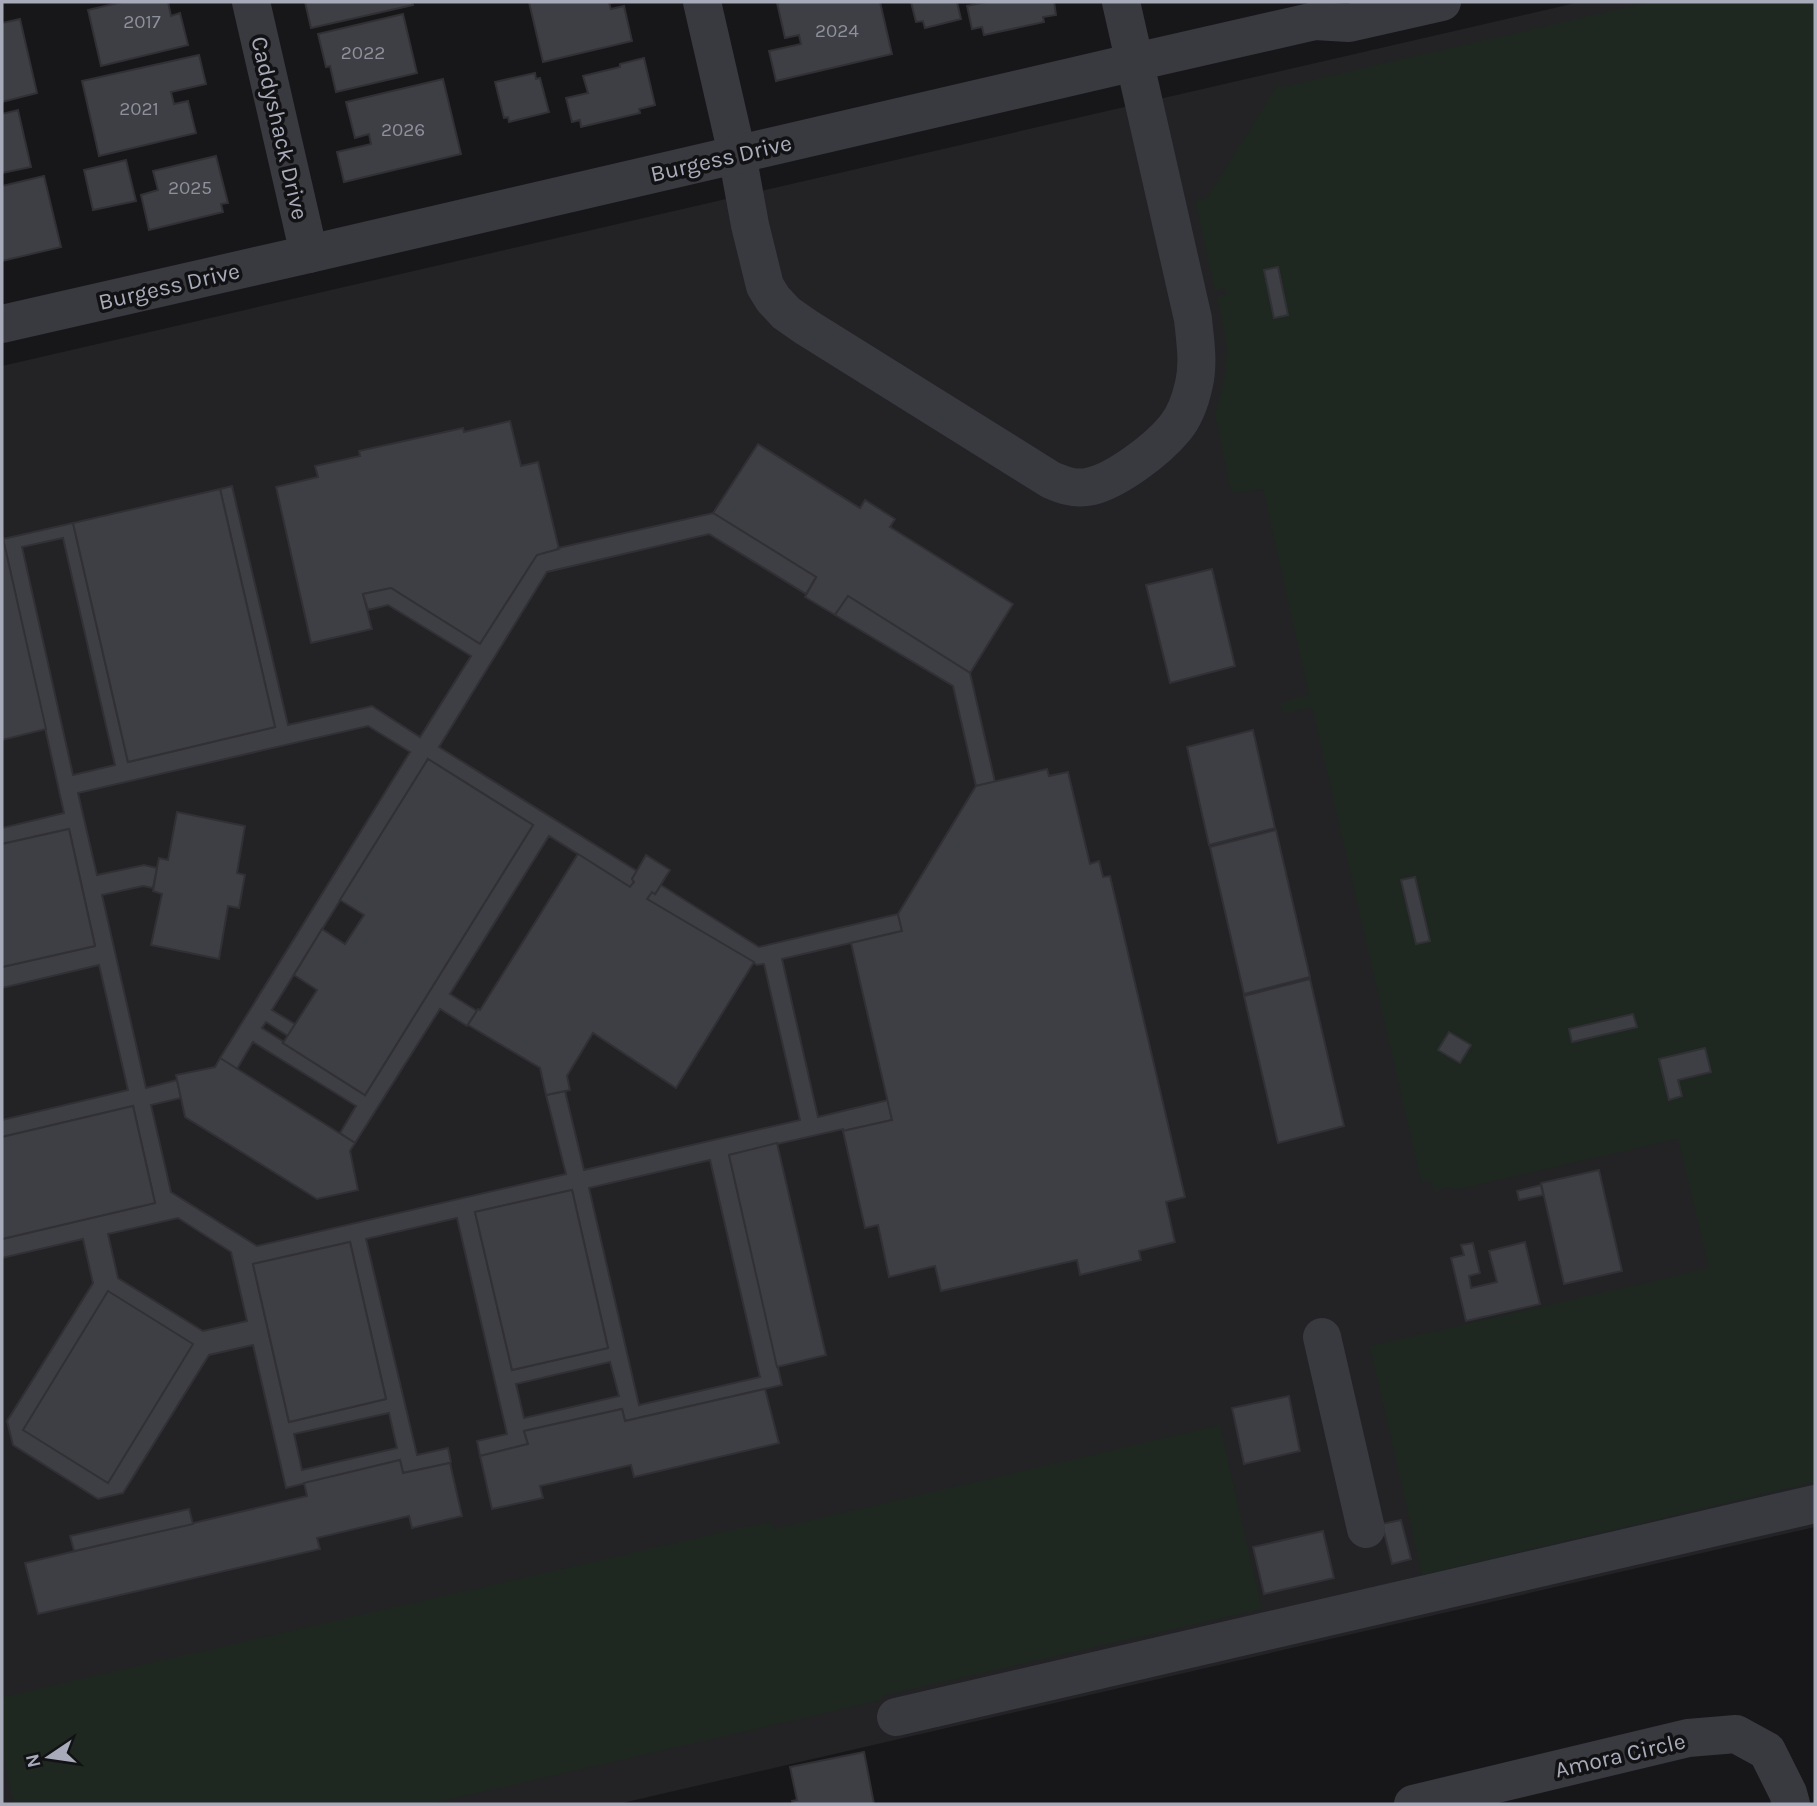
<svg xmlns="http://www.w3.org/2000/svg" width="1817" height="1806" font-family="Karla,sans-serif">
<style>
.built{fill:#232326}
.green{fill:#1e2821}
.building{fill:#3e3f44;stroke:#313135;stroke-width:2;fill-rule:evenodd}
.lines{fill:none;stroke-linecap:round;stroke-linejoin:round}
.minor{stroke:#393a40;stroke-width:38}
.labels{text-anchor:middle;stroke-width:7;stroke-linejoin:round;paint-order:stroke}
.number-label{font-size:19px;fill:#8e909c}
.street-label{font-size:23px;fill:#a8abba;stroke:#121214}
</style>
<rect width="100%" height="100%" fill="#171719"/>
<path class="built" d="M1580,2H1815V1527L618,1804H2V366Z"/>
<g class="green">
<path d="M1650,2H1815V1482L1422,1575L1370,1346L1709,1268L1678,1139L1455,1190L1450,1187L1434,1191L1431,1181H1421L1312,707L1287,713L1282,710L1280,707L1283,702L1309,695L1263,489L1237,493L1233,492L1230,487L1215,414L1224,380L1227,351L1224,329L1217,296L1227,294L1225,288L1215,291L1195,201L1207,198L1278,84L1281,87Z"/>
<path d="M1220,1425L1262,1609L882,1696V1700L430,1804H14L2,1752V1697L740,1528L771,1522L773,1529Z"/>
</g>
<g class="building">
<path d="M122,2H168L171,16L180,13L188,45L101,66L88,10Z"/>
<path d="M305,2H412L413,5L311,28Z"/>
<path d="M529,2H615L609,3L611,9L624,6L632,41L543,62Z"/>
<path d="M781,2H880L892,54L776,81L769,51L801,44L799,35L785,38L777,3Z"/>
<path d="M911,2H957L961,19L925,28L923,21L916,22Z"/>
<path d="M986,2H1054L1056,15L1043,17L1044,22L984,35L982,27L972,29L967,6Z"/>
<path d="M403,14L417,73L336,92L330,66L326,67L318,34Z"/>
<path d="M20,19L37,93L2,102V23Z"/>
<path d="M199,55L206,84L171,92L174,104L188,101L196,133L99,156L82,81Z"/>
<path d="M644,58L655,105L639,109L640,113L581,127L580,120L572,122L566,98L588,93L583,76L620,67V64Z"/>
<path d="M535,73L536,79L540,78L549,112L509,122L508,117L504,118L495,82Z"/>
<path d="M443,79L461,154L344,182L337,152L371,144L369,134L355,138L346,102Z"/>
<path d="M18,110L31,167L2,173V114Z"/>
<path d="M216,156L228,203L221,204L223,212L149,230L141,195L158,190L153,171Z"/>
<path d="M126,160L136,201L93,210L84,170Z"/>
<path d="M44,176L61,247L2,261V186Z"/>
<path d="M1278,267L1288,315L1274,318L1264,270Z"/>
<path d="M510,421L521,466L538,462L559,549L537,555L480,644L391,588L363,594L372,629L311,643L276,487L318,477L315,466L360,456L359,451L463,428L464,432Z"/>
<path d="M758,444L860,508L865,500L895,519L890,527L1013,604L970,673L848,596L835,615L805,597L816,577L713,513Z"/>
<path d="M232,486L288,725L372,706L420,737L471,656L388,605L368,610L363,594L391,588L480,644L537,555L559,549L558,548L713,513L816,577L806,594L709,534L547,572L439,747L637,871L632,879L634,882L630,887L549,836L450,994L477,1011L467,1026L440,1009L355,1143L340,1133L356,1106L253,1042L237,1069L220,1058L410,752L368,726L78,793L97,875L144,865L157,868L153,888L143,886L102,895L146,1088L177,1080L181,1098L151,1105L171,1192L257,1246L566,1174L546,1095L565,1091L584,1170L800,1120L764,964L757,965L647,899L652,892L655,894L661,885L759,947L898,914L902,931L782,959L818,1117L888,1100L892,1120L843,1131V1129L729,1155L782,1385L625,1421L622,1409L524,1431L528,1444L480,1456L477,1441L507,1434L457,1218L366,1239L417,1455L448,1448L451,1462L450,1463L403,1473L400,1460L286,1488L253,1345L209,1355L123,1493L98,1499L13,1445L7,1421L93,1283L83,1239L2,1258V1239L155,1203L133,1106L2,1137V1120L128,1090L99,965L2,988V967L95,946L69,829L2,844V828L64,813L3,539L73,523L128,762L275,727L220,489ZM63,538L115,765L73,775L22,547ZM428,759L533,825L365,1095L283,1043L284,1042L262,1028L266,1022L288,1036L295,1024L272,1010ZM710,1160L760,1377L639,1405L589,1188ZM572,1190L608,1348L512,1370L475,1212ZM178,1218L231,1252L247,1321L203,1331L118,1278L108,1234ZM350,1242L386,1399L289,1422L253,1264ZM610,1362L619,1396L524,1418L516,1384ZM389,1413L397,1448L302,1470L294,1434Z"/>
<path d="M220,489L275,727L128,762L73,523Z"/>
<path d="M2,534L46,729L2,740Z"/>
<path d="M1212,569L1235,666L1170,683L1146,585Z"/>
<path d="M848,596L970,673L995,782L976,786L953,686L835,615Z"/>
<path d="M1253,730L1275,828L1209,845L1187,747Z"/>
<path d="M428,759L533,825L365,1095L283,1043L317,990L294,975L322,929L345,944L364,915L340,900Z"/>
<path d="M1047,769L1049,776L1068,772L1090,864L1099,861L1103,877L1110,876L1185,1197L1166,1202L1175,1242L1139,1251L1141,1260L1080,1275L1077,1260L941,1291L935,1266L889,1277L878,1225L865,1228L843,1131L892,1120L851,943L902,931L898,914L976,786Z"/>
<path d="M177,812L245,826L237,873L245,875L239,908L228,906L219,959L151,945L162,894L153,891L157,868L159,858L168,860Z"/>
<path d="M69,829L95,946L2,967V844Z"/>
<path d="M1276,830L1310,977L1244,994L1210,847Z"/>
<path d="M578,854L630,887L634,882L632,879L646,855L670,870L655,894L652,892L647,899L754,962L676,1088L593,1033L567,1076L570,1090L546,1095L540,1068L468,1025L478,1009L480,1010Z"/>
<path d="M1415,877L1430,941L1416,944L1401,880Z"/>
<path d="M1310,979L1344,1126L1278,1143L1244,996Z"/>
<path d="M1633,1014L1637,1027L1572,1042L1569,1029Z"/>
<path d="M1449,1032L1471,1045L1460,1063L1438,1050Z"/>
<path d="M1705,1048L1711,1072L1678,1080L1682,1096L1669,1100L1659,1059Z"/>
<path d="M220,1058L355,1143L350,1151L358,1190L317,1199L185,1117L176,1075L215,1067Z"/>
<path d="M133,1106L155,1203L2,1239V1137Z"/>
<path d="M777,1143L826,1355L777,1367L729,1155Z"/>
<path d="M1599,1170L1622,1271L1564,1284L1541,1183Z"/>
<path d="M1541,1185L1543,1195L1519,1200L1517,1191Z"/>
<path d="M572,1190L608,1348L512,1370L475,1212Z"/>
<path d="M350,1242L386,1399L289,1422L253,1264Z"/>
<path d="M1525,1242L1540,1304L1466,1321L1451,1258L1464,1255L1461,1245L1473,1243L1480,1273L1469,1276L1471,1288L1497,1282L1489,1251Z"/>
<path d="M108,1291L193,1344L108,1483L23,1430Z"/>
<path d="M765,1389L779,1443L634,1477L631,1465L540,1486L543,1498L492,1509L480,1456L528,1444L524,1431L622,1409L625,1421Z"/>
<path d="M1289,1396L1300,1451L1244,1464L1232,1408Z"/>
<path d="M400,1460L403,1473L450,1463L462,1516L412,1528L409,1516L317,1538L320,1549L38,1614L25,1563L307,1496L304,1483Z"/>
<path d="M189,1509L193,1524L74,1551L70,1536Z"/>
<path d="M1401,1520L1411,1559L1392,1564L1382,1524Z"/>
<path d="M1323,1531L1334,1578L1264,1594L1253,1547Z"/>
<path d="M864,1752L874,1804H793L792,1801L797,1800L790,1767Z"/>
</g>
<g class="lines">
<g class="minor">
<path d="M251,2L309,254"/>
<path d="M702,2L737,154L750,225L765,286L773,299L786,313L806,327L1051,480C1063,485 1073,489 1087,487C1114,483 1158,449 1175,428C1185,416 1191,398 1194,384C1199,362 1195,340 1193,319L1121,2"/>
<path d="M2,324L309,254L1135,62L1315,21L1349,23L1442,2"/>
<path d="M1322,1337L1366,1529"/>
<path d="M896,1717L1815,1504"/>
<path d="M1413,1804L1688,1738L1736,1734L1767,1751L1788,1793L1791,1804"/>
</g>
</g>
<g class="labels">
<g class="number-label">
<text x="142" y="28">2017</text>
<text x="837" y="37">2024</text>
<text x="363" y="59">2022</text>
<text x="139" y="115">2021</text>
<text x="403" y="136">2026</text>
<text x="190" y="194">2025</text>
</g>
<g class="street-label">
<text transform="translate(280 128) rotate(77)" y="8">Caddyshack Drive</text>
<text transform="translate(721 158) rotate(-13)" y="8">Burgess Drive</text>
<text transform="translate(169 286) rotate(-13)" y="8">Burgess Drive</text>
<text transform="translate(1620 1755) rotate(-13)" y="8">Amora Circle</text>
</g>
</g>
<rect width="1817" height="1806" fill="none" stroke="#a8abba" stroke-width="7"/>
<g transform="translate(49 1757) rotate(257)" stroke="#121214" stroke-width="5" paint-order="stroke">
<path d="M0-5L12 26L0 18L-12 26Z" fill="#a8abba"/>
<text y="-10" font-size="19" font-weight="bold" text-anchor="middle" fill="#a8abba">N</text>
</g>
</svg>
